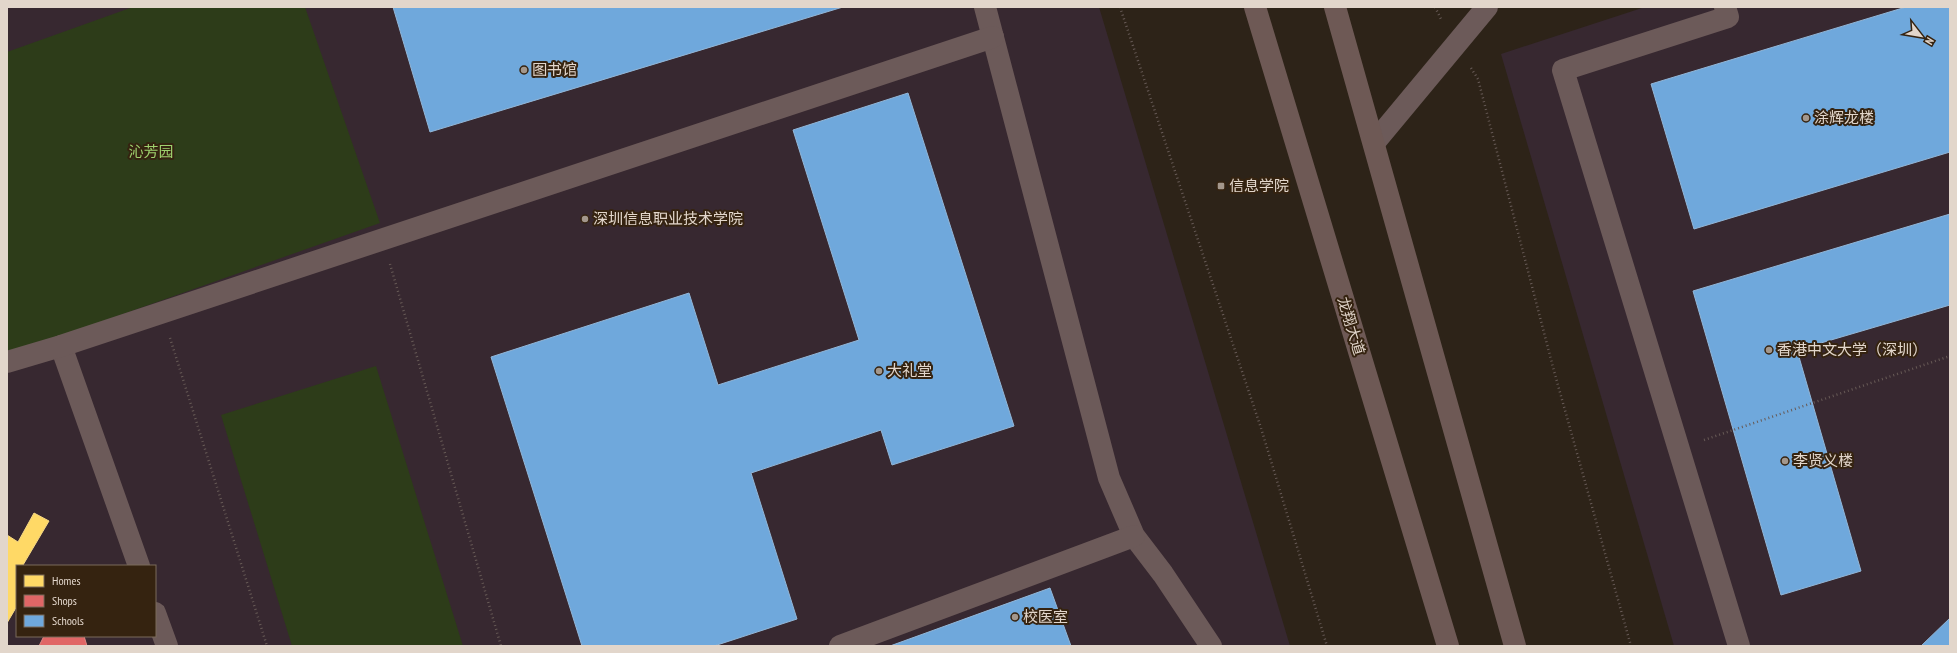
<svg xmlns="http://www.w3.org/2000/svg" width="1957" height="653" font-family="'PT Sans Narrow','Noto Sans SC',sans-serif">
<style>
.education{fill:#372830;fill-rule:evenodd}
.green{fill:#2d3c19}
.homes{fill:#ffd966;stroke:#f6d884}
.shops{fill:#e06666;stroke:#e18884}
.schools{fill:#6fa8dc;stroke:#92b6d7}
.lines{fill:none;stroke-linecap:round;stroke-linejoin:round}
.path{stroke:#675a56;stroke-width:2.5;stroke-dasharray:1 3;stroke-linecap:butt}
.minor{stroke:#6c5a59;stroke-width:22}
.major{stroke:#6e5955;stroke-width:22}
.poi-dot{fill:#a3978c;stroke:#352310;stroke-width:1.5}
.labels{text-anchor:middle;stroke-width:4;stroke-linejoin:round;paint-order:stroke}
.poi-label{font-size:15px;fill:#e2d6cb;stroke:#352310;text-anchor:start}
.park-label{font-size:15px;fill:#9ed16e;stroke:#352310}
.street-label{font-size:15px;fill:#e2d6cb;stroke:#352310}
</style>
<rect width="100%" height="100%" fill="#2d2318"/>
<g class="education">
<path d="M7,7H1099L1290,646H7ZM17,566H155V636H17Z"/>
<path d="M1645,7H1950V646H1674L1501,54Z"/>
</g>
<g class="green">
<path d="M133,7H305L380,223L7,355V52Z"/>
<path d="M376,366L463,646H292L221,415Z"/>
</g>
<path class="homes" d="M34,513L49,521L23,565L25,566H17V606L7,623V535L18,542Z"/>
<path class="shops" d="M44,636H84L87,646H39Z"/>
<g class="schools">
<path d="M393,7H843L430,132Z"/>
<path d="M1906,7H1950V152L1694,229L1651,84Z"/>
<path d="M908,93L1014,426L892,465L881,430L751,473L797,619L714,646H582L491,357L689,293L718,385L859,340L793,130Z"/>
<path d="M1950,214V305L1797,350L1861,571L1781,595L1693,291Z"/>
<path d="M1050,588L1071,646H890Z"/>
<path d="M1950,618V646H1921Z"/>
</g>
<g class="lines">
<g class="path">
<path d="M1120,7L1261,428L1327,646"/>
<path d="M1435,7L1441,19"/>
<path d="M1471,68L1478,79L1554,371L1631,646"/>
<path d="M390,264L501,646"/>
<path d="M170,338L267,646"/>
<path d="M1704,440L1950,356"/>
</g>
<g class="minor">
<path d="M985,7L1109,478L1134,536L1163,574L1211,646"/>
<path d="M1725,7L1728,17L1563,70L1739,646"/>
<path d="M1374,143L1487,7"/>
<path d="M61,346L139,566"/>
<path d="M7,362L61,346L993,37"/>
<path d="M155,613L167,646"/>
<path d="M840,646L1134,536"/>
</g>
<g class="major">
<path d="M1255,7L1448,646"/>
<path d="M1335,7L1515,646"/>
</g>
</g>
<g class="poi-dot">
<circle cx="524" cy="70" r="4"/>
<circle cx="1806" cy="118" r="4"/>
<rect x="1217" y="182" width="8" height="8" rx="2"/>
<circle cx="585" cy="219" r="4"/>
<circle cx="1769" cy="350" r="4"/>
<circle cx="879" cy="371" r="4"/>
<circle cx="1785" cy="461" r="4"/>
<circle cx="1015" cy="617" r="4"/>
</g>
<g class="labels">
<g class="poi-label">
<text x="532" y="75">图书馆</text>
<text x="1814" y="123">涂辉龙楼</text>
<text x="1229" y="191">信息学院</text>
<text x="593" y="224">深圳信息职业技术学院</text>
<text x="1777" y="355">香港中文大学（深圳）</text>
<text x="887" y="376">大礼堂</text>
<text x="1793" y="466">李贤义楼</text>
<text x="1023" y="622">校医室</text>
</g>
<g class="park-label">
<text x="151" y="157">沁芳园</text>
</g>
<g class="street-label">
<text transform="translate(1351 326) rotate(73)" y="5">龙翔大道</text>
</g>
</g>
<rect width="1957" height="653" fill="none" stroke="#e2d6cb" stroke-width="16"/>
<rect x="16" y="565" width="140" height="72" fill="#352310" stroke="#7a6b5b"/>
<rect x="24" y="575" width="20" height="12" fill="#ffd966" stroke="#7a6b5b"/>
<text x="52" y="585" font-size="12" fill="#e2d6cb">Homes</text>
<rect x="24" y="595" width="20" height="12" fill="#e06666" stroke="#7a6b5b"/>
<text x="52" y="605" font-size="12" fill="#e2d6cb">Shops</text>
<rect x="24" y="615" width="20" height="12" fill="#6fa8dc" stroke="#7a6b5b"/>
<text x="52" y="625" font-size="12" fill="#e2d6cb">Schools</text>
<g transform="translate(1921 36) rotate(121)" stroke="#352310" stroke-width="3" paint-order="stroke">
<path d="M0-3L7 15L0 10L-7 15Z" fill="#e2d6cb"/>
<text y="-6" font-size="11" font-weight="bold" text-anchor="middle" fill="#e2d6cb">N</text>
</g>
</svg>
